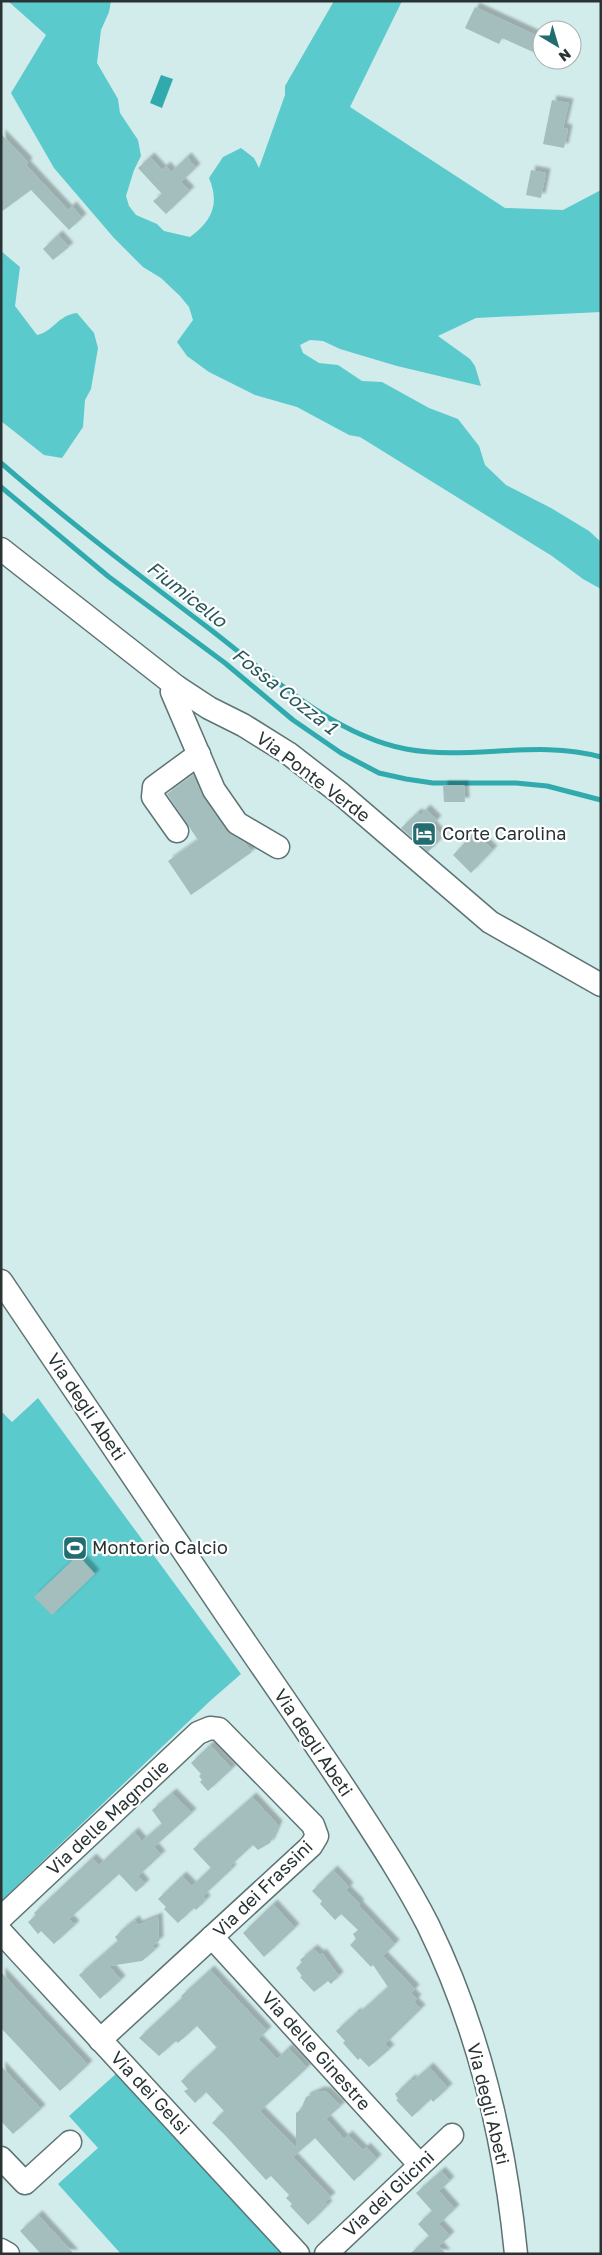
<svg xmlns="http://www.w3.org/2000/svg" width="602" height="2255" font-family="'Golos Text',sans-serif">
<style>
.green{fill:#5acacd}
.water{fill:#31aaad}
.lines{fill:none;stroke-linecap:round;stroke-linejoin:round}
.stream{stroke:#31aaad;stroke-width:5}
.building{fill:#a4bdbd;filter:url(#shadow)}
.minor-casing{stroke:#5d7374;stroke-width:25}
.minor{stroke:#fff;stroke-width:22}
.labels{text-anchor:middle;stroke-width:4.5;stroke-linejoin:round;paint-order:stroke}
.street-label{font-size:18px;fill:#293333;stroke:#fff}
.poi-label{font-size:18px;fill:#293333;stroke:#fff;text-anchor:start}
.water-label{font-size:19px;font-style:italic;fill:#27595a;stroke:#fff}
</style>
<defs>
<filter id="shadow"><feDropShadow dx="4.5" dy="-4.5" stdDeviation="1" flood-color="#0004"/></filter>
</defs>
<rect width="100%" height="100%" fill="#d2ebeb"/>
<g class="green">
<path d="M8,1H111L109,12L101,30L97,63L118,99L120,113L138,140L141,156L134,170L126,196L129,206L136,215L157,224L164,231L190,237C212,221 220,204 209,178L223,157L241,148L254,158L259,168L285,95V86L334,1H402L350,107L505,208L563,210L601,190V312L476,318L438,336L470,359L475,366L481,386L397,366L340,349L323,341L310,340L300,345L303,353L319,363L338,365L362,381L382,382L429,408L458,419L479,446L485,465L506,485L551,508L589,531L601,542V589L583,579L552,556L360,437L349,435L297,407L255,395L209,372L187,356L177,342L193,320L189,307L180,296L161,278L143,267L114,238L54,168L11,93L46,35Z"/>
<path d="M1,251L20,267L15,306L37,335C53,332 58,315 77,313L94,333L98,348L91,389L85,400L83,427L62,458L44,455L1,421Z"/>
<path d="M38,1398L241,1674L210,1701L1,1901V1411L12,1422Z"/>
<path d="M118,2072L283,2254H121L58,2184L98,2148L69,2116Z"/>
</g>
<path class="water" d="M161,75L173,79L162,108L150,103Z"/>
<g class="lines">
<g class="stream">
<path d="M1,463C69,522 140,576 211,630C268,674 333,735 406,749C470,761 537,739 601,757"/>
<path d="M1,487L109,577L225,663L293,720L341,753L379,773L406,779L433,783H516L547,786L601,800"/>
</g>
</g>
<g class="building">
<path d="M475,7L542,38V56L502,38L499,44L465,28Z"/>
<path d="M552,100L569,103L563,128L568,129L564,148L543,144Z"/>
<path d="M1,134L28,162L26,165L68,210L72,206L82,218L69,230L31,190L1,212Z"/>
<path d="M150,157L162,170L166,166L171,172L187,157L196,168L181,182L190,191L166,214L153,201L162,194L138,168Z"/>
<path d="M531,170L546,173L541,198L526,195Z"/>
<path d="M58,235L69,247L53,260L43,249Z"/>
<path d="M193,775L203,797L226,830L245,843L252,852L191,895L168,861L198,840L167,794Z"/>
<path d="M443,785H464L465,802H444Z"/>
<path d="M426,809L437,820L432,825L443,837L428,852L401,828L417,813L420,815Z"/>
<path d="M474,833L493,850L471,873L453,855Z"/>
<path d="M78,1555L95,1574L52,1615L34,1597Z"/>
<path d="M210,1745L232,1769L208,1791L200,1782L202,1780L199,1776L201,1774L191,1763Z"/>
<path d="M172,1793L192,1813L154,1847L161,1855L138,1876L145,1884L136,1892L119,1874L69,1919L75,1925L54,1944L41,1931L38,1934L28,1922L36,1915L34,1913L92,1858L99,1865L134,1832L142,1841L162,1824L152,1810Z"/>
<path d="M252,1797L278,1825L270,1843L258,1850L253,1845L230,1866L232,1869L203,1896L206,1900L196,1910L194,1908L178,1923L164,1909L166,1907L158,1899L182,1876L192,1886L211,1868L193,1849Z"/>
<path d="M333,1870L349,1887L346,1890L360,1904L358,1905L395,1944L383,1956L415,1989L411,1993L417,1999L414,2002L421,2009L385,2044L390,2049L369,2067L360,2058L358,2060L343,2043L345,2041L336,2031L357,2012L358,2014L388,1987L373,1965L371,1967L350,1945L356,1939L353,1934L358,1930L341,1914L335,1920L320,1904L322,1901L312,1891Z"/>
<path d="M273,1904L295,1928L264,1957L243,1933Z"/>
<path d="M158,1917L159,1941L152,1946L155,1950L142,1961L109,1966L121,1980L100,1999L79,1975L118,1941L115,1937L123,1929L135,1920L138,1925Z"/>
<path d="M313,1949L320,1955L322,1953L339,1976L331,1984L328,1981L314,1992L300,1977L302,1976L296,1968L302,1962L300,1960Z"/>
<path d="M210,1970L267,2031L258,2039L277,2059L288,2048L307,2068L260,2111L296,2147V2113L301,2109L306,2097L320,2091L327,2092L341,2106L326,2119L344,2139L348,2135L363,2150L366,2147L377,2159L354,2181L315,2138L293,2157L331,2197L325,2202L328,2205L308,2225L290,2206L292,2204L286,2198L289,2195L271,2176L266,2180L223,2133L212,2123L224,2111L206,2092L195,2103L184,2091L188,2089L181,2081L217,2048L197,2026L178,2043L176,2041L159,2056L139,2038L182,1998L181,1996Z"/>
<path d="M1,1972L88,2065L60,2091L1,2028Z"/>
<path d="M1,2066L41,2109L13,2134L1,2121Z"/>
<path d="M429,2067L448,2088L433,2102L431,2099L412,2117L396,2100L398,2099L395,2094L411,2079L413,2081Z"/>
<path d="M441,2171L450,2181L439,2191L455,2209L439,2224L450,2236L439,2246L446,2254H410L429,2236L418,2224L432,2211L416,2193Z"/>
<path d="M38,2215L74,2254H41L20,2231Z"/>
</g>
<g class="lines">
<defs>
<g id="minor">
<path d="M1,549L177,687L209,708L243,725L288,753L341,794L490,922L601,985"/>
<path d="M177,687L172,692L214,790L237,823L278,847"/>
<path d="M177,831L153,797L154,787L199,754"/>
<path d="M1,1281C77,1394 153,1507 230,1620C271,1680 313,1740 353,1801C379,1841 406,1882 428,1925C478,2027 505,2141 516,2254"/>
<path d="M1,1918L198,1733L210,1728L219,1729L313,1825L317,1836L311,1846L100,2040"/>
<path d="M1,1932L298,2254"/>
<path d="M212,1937L420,2165"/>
<path d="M1,2158L25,2183L70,2142"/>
<path d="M1,2250L8,2254"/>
<path d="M326,2254L452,2135"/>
</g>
</defs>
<use href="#minor" class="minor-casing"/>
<use href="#minor" class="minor"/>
</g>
<defs>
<symbol id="hotel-square" viewBox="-11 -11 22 22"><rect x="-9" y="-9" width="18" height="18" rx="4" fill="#226d70" stroke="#fff"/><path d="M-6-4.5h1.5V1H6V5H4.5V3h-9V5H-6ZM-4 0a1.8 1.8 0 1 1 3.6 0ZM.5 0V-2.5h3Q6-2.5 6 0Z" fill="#fff"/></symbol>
<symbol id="stadium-square" viewBox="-11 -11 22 22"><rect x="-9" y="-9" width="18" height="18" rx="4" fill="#226d70" stroke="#fff"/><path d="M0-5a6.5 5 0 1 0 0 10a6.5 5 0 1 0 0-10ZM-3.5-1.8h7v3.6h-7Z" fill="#fff"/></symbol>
</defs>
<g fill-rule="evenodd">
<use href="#hotel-square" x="410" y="820" width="28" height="28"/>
<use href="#stadium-square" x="61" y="1534" width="28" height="28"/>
</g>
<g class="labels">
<g class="street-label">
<text transform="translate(313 777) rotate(37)" y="6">Via Ponte Verde</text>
<text transform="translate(86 1407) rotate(56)" y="6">Via degli Abeti</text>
<text transform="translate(313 1743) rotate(56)" y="6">Via degli Abeti</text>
<text transform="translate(108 1818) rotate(-43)" y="6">Via delle Magnolie</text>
<text transform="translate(263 1889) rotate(-44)" y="6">Via dei Frassini</text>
<text transform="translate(316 2051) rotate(48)" y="6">Via delle Ginestre</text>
<text transform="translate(150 2093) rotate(47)" y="6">Via dei Gelsi</text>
<text transform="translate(488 2104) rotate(76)" y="6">Via degli Abeti</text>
<text transform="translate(389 2194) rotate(-43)" y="6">Via dei Glicini</text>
</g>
<g class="poi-label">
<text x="442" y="840">Corte Carolina</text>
<text x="92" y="1554">Montorio Calcio</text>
</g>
<g class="water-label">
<text transform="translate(187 594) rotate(38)" y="7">Fiumicello</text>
<text transform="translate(285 691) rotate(38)" y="7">Fossa Cozza 1</text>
</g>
</g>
<rect width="602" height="2255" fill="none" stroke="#293333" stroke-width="5"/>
<g transform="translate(557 45) rotate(142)"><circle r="24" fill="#ffffff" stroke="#a9adad"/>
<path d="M0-4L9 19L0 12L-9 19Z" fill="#226d70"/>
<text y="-8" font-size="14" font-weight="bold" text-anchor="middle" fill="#293333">N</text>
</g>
</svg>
